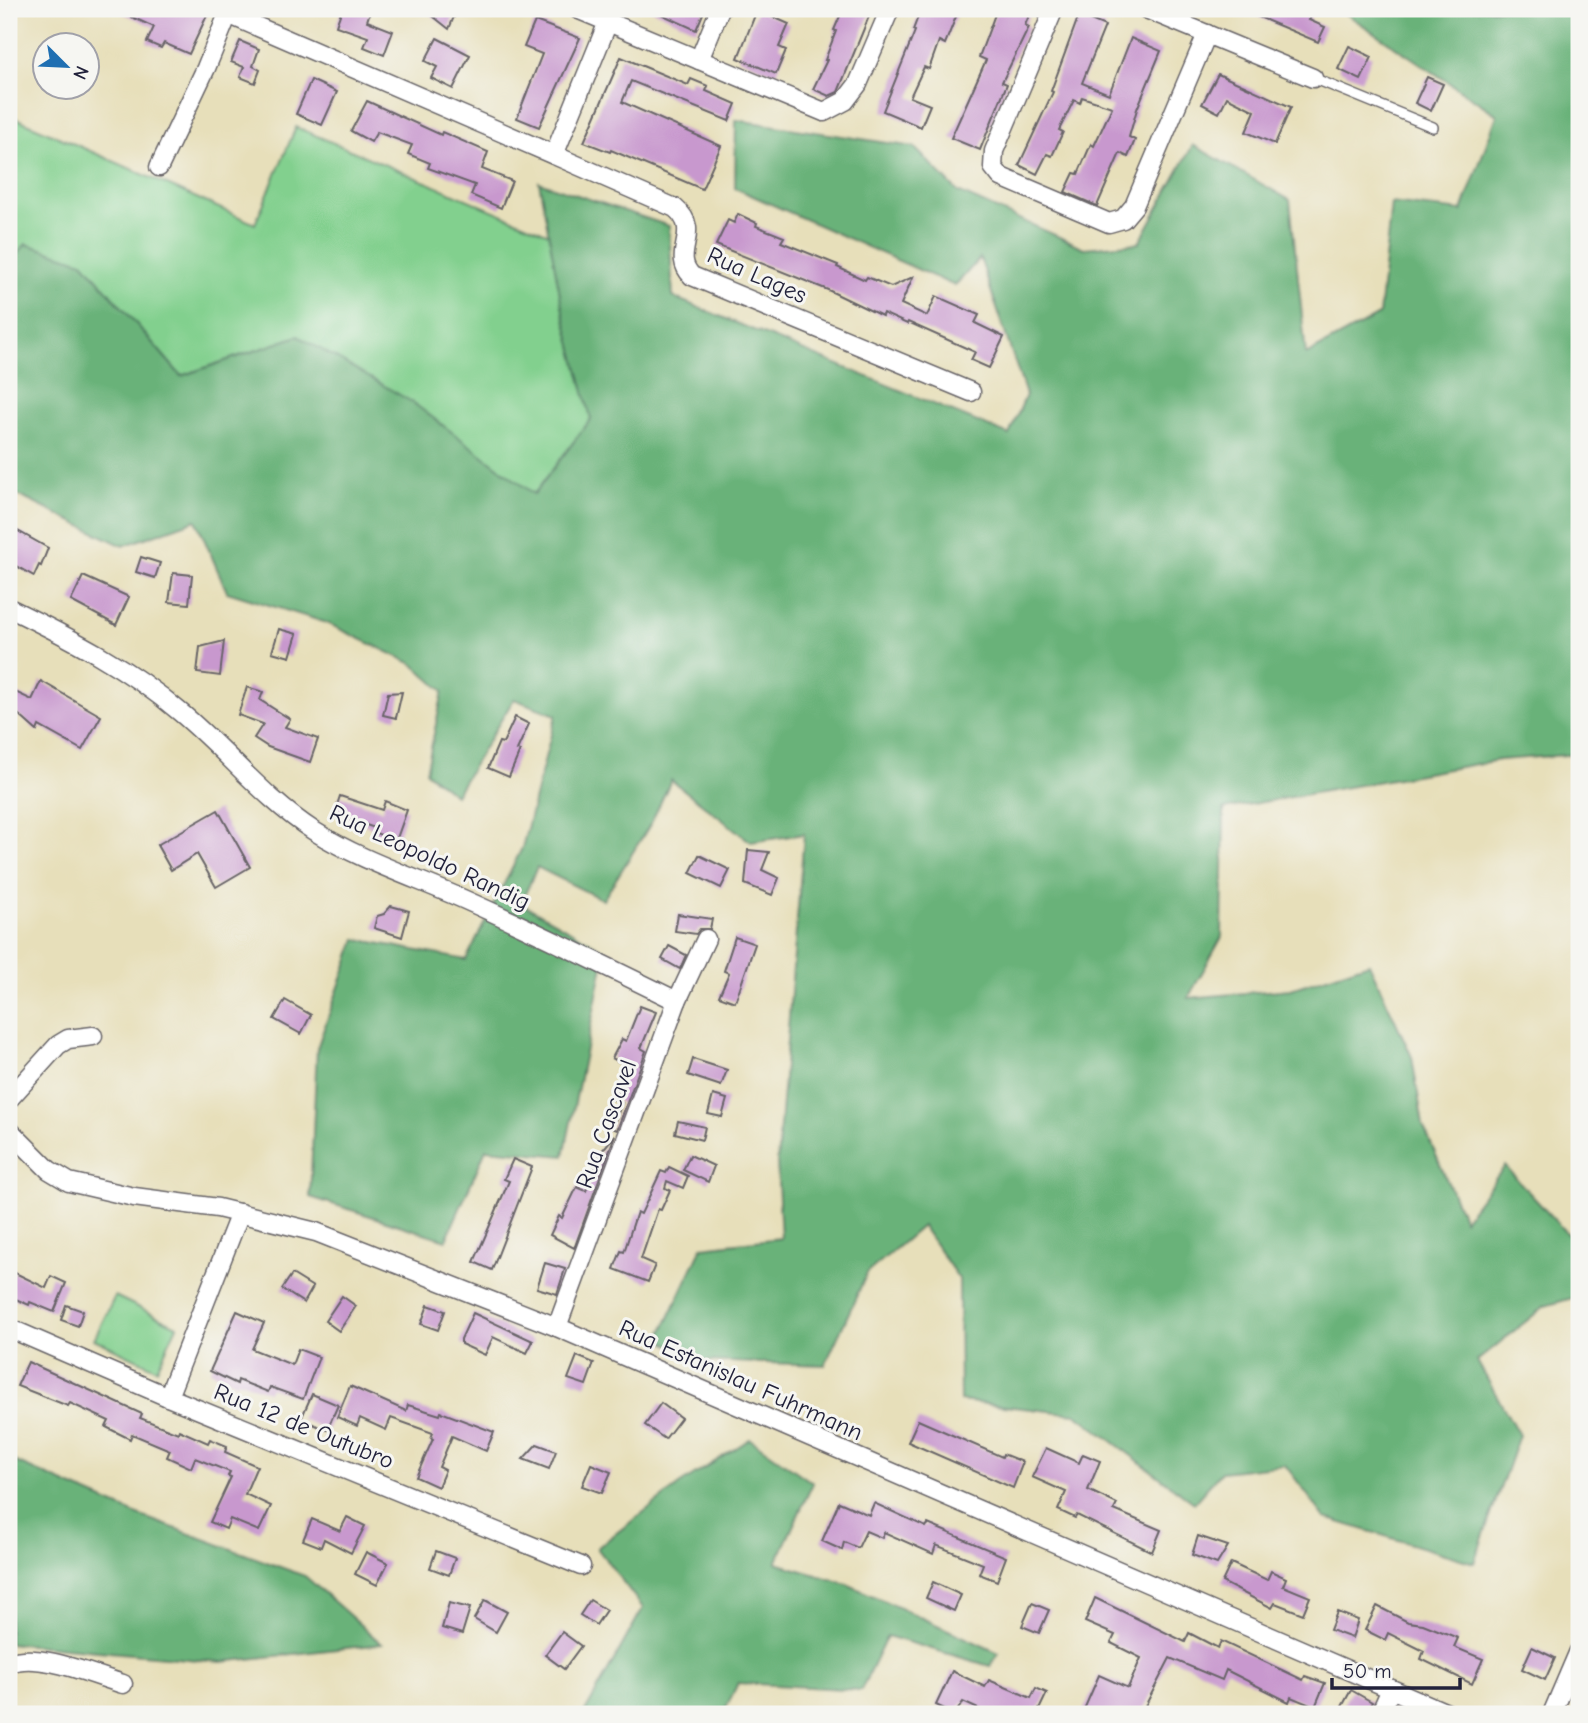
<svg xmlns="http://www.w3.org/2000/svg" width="1588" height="1723" font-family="'Comic Neue',sans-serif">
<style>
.green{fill:#82d08e;stroke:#527964;stroke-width:2}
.forest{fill:#69b279;stroke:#466a5a;stroke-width:2}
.building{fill:#c898ce}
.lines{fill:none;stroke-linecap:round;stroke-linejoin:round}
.lane-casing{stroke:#676467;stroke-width:12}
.street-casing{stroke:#676467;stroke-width:21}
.lane{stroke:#fff;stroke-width:9}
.street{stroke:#fff;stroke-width:18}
.labels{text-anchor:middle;stroke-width:6;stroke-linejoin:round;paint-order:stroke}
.street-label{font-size:24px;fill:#22223b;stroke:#f6f6f2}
</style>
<rect width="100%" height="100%" fill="#f6f6f2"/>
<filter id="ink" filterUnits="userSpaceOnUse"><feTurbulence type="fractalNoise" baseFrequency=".0143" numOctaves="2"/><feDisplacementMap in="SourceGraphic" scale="14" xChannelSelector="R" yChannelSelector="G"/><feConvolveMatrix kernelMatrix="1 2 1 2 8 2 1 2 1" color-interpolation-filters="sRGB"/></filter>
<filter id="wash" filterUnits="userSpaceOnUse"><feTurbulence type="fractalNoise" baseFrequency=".00686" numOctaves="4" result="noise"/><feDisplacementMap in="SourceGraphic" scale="28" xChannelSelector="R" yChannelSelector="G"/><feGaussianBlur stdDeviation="1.57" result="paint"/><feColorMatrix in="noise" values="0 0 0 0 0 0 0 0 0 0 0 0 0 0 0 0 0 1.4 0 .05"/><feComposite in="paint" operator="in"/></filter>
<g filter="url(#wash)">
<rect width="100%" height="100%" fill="#e7dfba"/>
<g class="green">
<path d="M9,115L255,224L296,127L549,234L591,419L534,494L298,336L181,376L83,262L9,263Z"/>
<path d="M115,1296L177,1326L157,1369L94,1339Z"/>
</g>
<g class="forest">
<path d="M1339,9H1579V754L1499,760L1224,809L1222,937L1188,998L1291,989L1369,963L1412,1057L1423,1125L1464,1220L1505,1166L1579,1247V1296L1545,1306L1477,1361L1519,1435L1474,1563L1325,1518L1285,1465L1221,1472L1194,1503L1076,1414L960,1401L959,1279L922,1226L867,1273L825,1365L701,1361L659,1339L702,1247L781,1238L777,1162L804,834L751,842L671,780L651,823L603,900L537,867L521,903L606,951L564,1156L486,1149L446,1240L310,1197L317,1048L356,939L466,960L522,848L556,715L514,699L455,795L426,772L443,691L413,664L327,623L227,592L196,520L123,546L9,491V263L26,244L83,262L181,376L298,336L412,402L534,494L591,419L563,311L539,182L669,226L673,297L1009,435L1026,395L980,258L955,286L735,188L736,120L914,147L958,192L1084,248L1139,243L1193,145L1290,200L1306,355L1379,315L1391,203L1462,211L1497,115Z"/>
<path d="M750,1439L813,1483L776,1563L847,1584L999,1653L990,1666L887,1636L861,1690L738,1683L723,1714H584L643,1608L597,1548L679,1485Z"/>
<path d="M9,1459L133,1513L305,1576L382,1644L221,1662L9,1643Z"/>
</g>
<g id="blocks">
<g class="building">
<path d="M114,9H210L189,54L164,43L161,48L147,42L154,27Z"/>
<path d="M342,9H371L367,21L393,31L384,55L364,47L368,37L336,26Z"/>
<path d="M424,9H457L449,29Z"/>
<path d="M650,9H705L696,30Z"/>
<path d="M843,9H872L838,92L829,96L813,89L827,60H825L836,31L834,30Z"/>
<path d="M921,9H959L945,44L939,41L929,69L924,67L910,97L930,105L921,127L883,111L915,31L913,30Z"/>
<path d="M997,9H1032L1025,25L1029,27L1002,82L1007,84L980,150L951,138L986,60L979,57Z"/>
<path d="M1240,9H1315L1309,20L1325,27L1318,42Z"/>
<path d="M757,10L789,24L779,47L786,50L776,74L738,58Z"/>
<path d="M1079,15L1105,26L1082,83L1109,94L1131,38L1161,51L1137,109L1129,137L1135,140L1128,157L1120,153L1097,206L1065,192L1074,173L1078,174L1091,144L1094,146L1112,107L1082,97L1080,103L1074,100L1059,130L1063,132L1052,156L1047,154L1037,174L1019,165L1053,92L1051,91Z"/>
<path d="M535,21L580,38L539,127L517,118L542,54L524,47Z"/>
<path d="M437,38L470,55L453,89L431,78L437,67L425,61Z"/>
<path d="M240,41L259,49L253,66L260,70L255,83L240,77L244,67L231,62Z"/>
<path d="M1349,46L1372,57L1361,80L1338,69Z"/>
<path d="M621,57L688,85L691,79L708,86L706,91L736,104L729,121L631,81L622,102L721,146L702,189L611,150L610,152L584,142Z"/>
<path d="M1218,74L1291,107L1275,144L1246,132L1255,111L1227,97L1219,113L1202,104Z"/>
<path d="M1427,77L1443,84L1431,111L1415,103Z"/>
<path d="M311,80L337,92L322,125L296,114Z"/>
<path d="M367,101L441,135L442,132L488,152L482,169L512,181L501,208L471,195L475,185L428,168L430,163L408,154L412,145L377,132L371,142L351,131Z"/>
<path d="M738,214L757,223L756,226L784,237L781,242L838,265L837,267L865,280L867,277L891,287L913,277L901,304L927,316L936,296L979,315L975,323L1004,337L989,368L971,360L975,352L908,322L907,324L883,313L882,316L828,290L716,245L728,220L734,223Z"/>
<path d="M9,526L48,548L41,566L39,565L34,576L9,562Z"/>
<path d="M141,557L160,563L155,578L136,572Z"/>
<path d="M173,573L192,575L189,604L169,602Z"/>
<path d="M83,576L129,597L116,625L71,601Z"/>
<path d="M279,629L297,634L290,657L272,652Z"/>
<path d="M224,641L220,676L197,673L200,647Z"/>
<path d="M41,681L101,716L82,750L39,726L37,731L9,706V689L32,700Z"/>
<path d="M247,687L263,692L260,700L290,719L285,727L318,739L310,762L268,747L254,738L263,724L238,715Z"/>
<path d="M402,692L396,718L383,715L388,693Z"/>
<path d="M515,717L529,724L517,750L520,751L509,777L488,768L499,742L503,743Z"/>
<path d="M340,796L382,810L385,801L407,810L396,841L373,832L375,828L334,814Z"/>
<path d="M218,810L250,867L216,887L197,854L171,870L157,845Z"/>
<path d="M748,850L769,852L762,870L779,878L772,895L745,884Z"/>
<path d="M699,855L730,870L721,888L690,873Z"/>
<path d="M391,906L409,911L402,937L374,928L377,916L384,914Z"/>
<path d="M678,914L712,919L710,929H700L696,934L675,931Z"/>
<path d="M735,937L755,944L735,1002L719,996L729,973L724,971Z"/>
<path d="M669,946L686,955L680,969L662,959Z"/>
<path d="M285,1000L311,1015L301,1034L274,1019Z"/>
<path d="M640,1006L656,1012L641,1048L646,1051L617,1130L612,1128L622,1103L614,1100L627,1066L612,1058L622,1039L626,1041Z"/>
<path d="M693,1059L727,1070L721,1086L688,1075Z"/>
<path d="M713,1095L727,1099L722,1117L708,1114Z"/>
<path d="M678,1121L705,1127L702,1140L675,1133Z"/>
<path d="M615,1135L575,1246L574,1248L550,1235L559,1216L562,1218L577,1187L586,1191L601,1152Z"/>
<path d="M690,1155L714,1166L708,1182L683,1170Z"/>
<path d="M513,1159L532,1167L492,1270L474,1262L509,1181L504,1179Z"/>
<path d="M669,1167L688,1176L683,1188L667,1181L665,1188L670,1190L661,1210L658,1209L641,1259L655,1265L648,1282L614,1269L621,1251L624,1252L637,1212L641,1214L661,1171L666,1173Z"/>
<path d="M545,1263L565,1269L557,1294L537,1288Z"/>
<path d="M9,1270L46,1288L51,1276L66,1283L54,1312L30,1302L29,1305L9,1296Z"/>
<path d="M292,1274L313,1287L304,1303L282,1289Z"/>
<path d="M342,1296L356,1306L339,1331L325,1321Z"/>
<path d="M66,1305L83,1311L78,1326L61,1320Z"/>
<path d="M428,1305L445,1311L438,1330L421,1324Z"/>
<path d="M237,1311L264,1323L252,1349L292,1365L298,1349L319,1357L303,1399L270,1387L268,1392L238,1380L237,1384L210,1371Z"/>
<path d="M473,1313L533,1341L527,1353L493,1337L485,1355L461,1344V1339Z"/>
<path d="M577,1356L594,1363L586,1385L568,1379Z"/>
<path d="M28,1362L142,1414L140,1418L178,1433L179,1430L208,1443L210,1439L227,1446L225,1452L257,1466L245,1494L271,1506L259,1531L230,1519L226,1529L210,1522L231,1477L228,1476L230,1472L195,1458L191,1468L167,1457L170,1450L132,1434L130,1439L106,1427L109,1421L70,1403L68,1406L17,1386Z"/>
<path d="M350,1386L406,1411L408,1405L440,1415L441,1412L494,1432L486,1451L452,1436L439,1467L445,1470L438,1487L416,1477L433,1439L431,1438L433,1433L391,1418L386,1430L360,1418L357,1426L337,1417Z"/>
<path d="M312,1394L338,1405L327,1430L301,1419Z"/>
<path d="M661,1403L681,1418L665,1439L645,1425Z"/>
<path d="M918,1420L1002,1457L1003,1454L1023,1462L1013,1488L908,1442Z"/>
<path d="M537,1444L556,1451L549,1469L523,1459Z"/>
<path d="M1046,1448L1079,1463L1083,1454L1100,1461L1088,1490L1117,1504L1114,1510L1161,1530L1152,1552L1077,1515L1075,1518L1058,1510L1066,1492L1032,1477Z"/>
<path d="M591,1464L611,1472L602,1493L582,1486Z"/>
<path d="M839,1502L869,1515L874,1503L926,1527L928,1524L1006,1557L997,1581L979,1574L983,1564L936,1545L933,1554L884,1532L882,1538L866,1531L858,1548L844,1542L842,1550L822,1541Z"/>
<path d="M347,1517L365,1526L351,1553L324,1539L321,1547L303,1540L312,1519L340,1531Z"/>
<path d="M1198,1536L1228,1546L1217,1564L1192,1555Z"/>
<path d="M436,1551L455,1558L449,1575L430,1568Z"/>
<path d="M366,1552L388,1563L377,1585L355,1574Z"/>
<path d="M1231,1563L1267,1580L1271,1571L1286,1578L1283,1586L1310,1597L1303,1614L1275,1603L1272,1608L1222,1582Z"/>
<path d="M933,1582L961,1595L954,1611L926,1598Z"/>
<path d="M1095,1598L1185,1642L1189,1633L1218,1648L1221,1641L1303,1680L1305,1676L1325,1683L1315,1707L1291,1697L1289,1702L1226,1670L1222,1680L1170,1658L1141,1714H1082L1099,1675L1128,1688L1141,1658L1111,1643L1115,1635L1085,1622Z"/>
<path d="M485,1600L507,1612L496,1632L474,1619Z"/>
<path d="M590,1600L606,1610L596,1625L580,1615Z"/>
<path d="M449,1603L470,1608L462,1634L442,1628Z"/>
<path d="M1032,1603L1049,1610L1039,1633L1022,1626Z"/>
<path d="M1377,1606L1408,1622L1423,1624L1458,1638L1454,1647L1483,1659L1472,1684L1421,1659L1424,1651L1388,1633L1385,1640L1365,1630Z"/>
<path d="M1337,1612L1358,1620L1352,1638L1330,1630Z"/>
<path d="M562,1632L581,1646L564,1669L545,1655Z"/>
<path d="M1532,1647L1555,1658L1545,1680L1522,1669Z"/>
<path d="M952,1671L985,1687L989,1680L1031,1698L1036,1688L1047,1693L1037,1714H989L963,1702L955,1714L936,1705Z"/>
<path d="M1351,1690L1372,1702L1365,1714H1338Z"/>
</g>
</g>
</g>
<g filter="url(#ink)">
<use href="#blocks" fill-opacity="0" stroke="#676467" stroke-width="2"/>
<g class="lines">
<defs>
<path id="lane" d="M1313,78L1433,127"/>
<g id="street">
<path d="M577,9L824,112L845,101L858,84L890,9"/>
<path d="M1054,9L994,151L993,167L1001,177L1109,223L1123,219L1134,206L1207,34"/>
<path d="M1146,9L1313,78"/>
<path d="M228,14L554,155"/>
<path d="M608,22L554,155L675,208C704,232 669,253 692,276L971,392"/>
<path d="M699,60L720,9"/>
<path d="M159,167L206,68L230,9"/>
<path d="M9,608C69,637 129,668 180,712C226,750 264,799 314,831C360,860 413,877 463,899C535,931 606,966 677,1001"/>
<path d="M9,1099L58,1045L68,1039L93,1036"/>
<path d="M9,1130L49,1170L69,1182L134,1197L218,1208L316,1232L557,1327L1449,1714"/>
<path d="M557,1327L677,1001L706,939"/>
<path d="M9,1328L168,1397L581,1566"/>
<path d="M168,1397L240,1213"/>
<path d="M9,1663C39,1651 92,1675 123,1684"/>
<path d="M1380,1714L1391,1689"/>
<path d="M1552,1714L1579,1651"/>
</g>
</defs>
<use href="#lane" class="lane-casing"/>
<use href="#street" class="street-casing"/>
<use href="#lane" class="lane"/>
<use href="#street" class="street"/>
</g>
</g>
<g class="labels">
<g class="street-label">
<text transform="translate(757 275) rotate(24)" y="8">Rua Lages</text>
<text transform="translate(430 857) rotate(25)" y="8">Rua Leopoldo Randig</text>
<text transform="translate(606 1124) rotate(-70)" y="8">Rua Cascavel</text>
<text transform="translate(741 1380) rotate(24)" y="8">Rua Estanislau Fuhrmann</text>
<text transform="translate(304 1426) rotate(22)" y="8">Rua 12 de Outubro</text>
</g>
</g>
<rect width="1588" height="1723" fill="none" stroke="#f6f6f2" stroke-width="35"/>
<g transform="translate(66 66) rotate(114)"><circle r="33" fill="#f6f6f2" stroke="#a1a1a9" stroke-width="2"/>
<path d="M0-5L12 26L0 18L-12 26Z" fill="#1f6fb2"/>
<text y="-10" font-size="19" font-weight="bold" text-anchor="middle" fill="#22223b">N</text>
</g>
<path d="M1332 1678v10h128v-10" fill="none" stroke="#22223b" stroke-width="3.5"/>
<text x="1343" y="1678" font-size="21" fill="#22223b" stroke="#f6f6f2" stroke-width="5" paint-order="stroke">50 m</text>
</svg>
